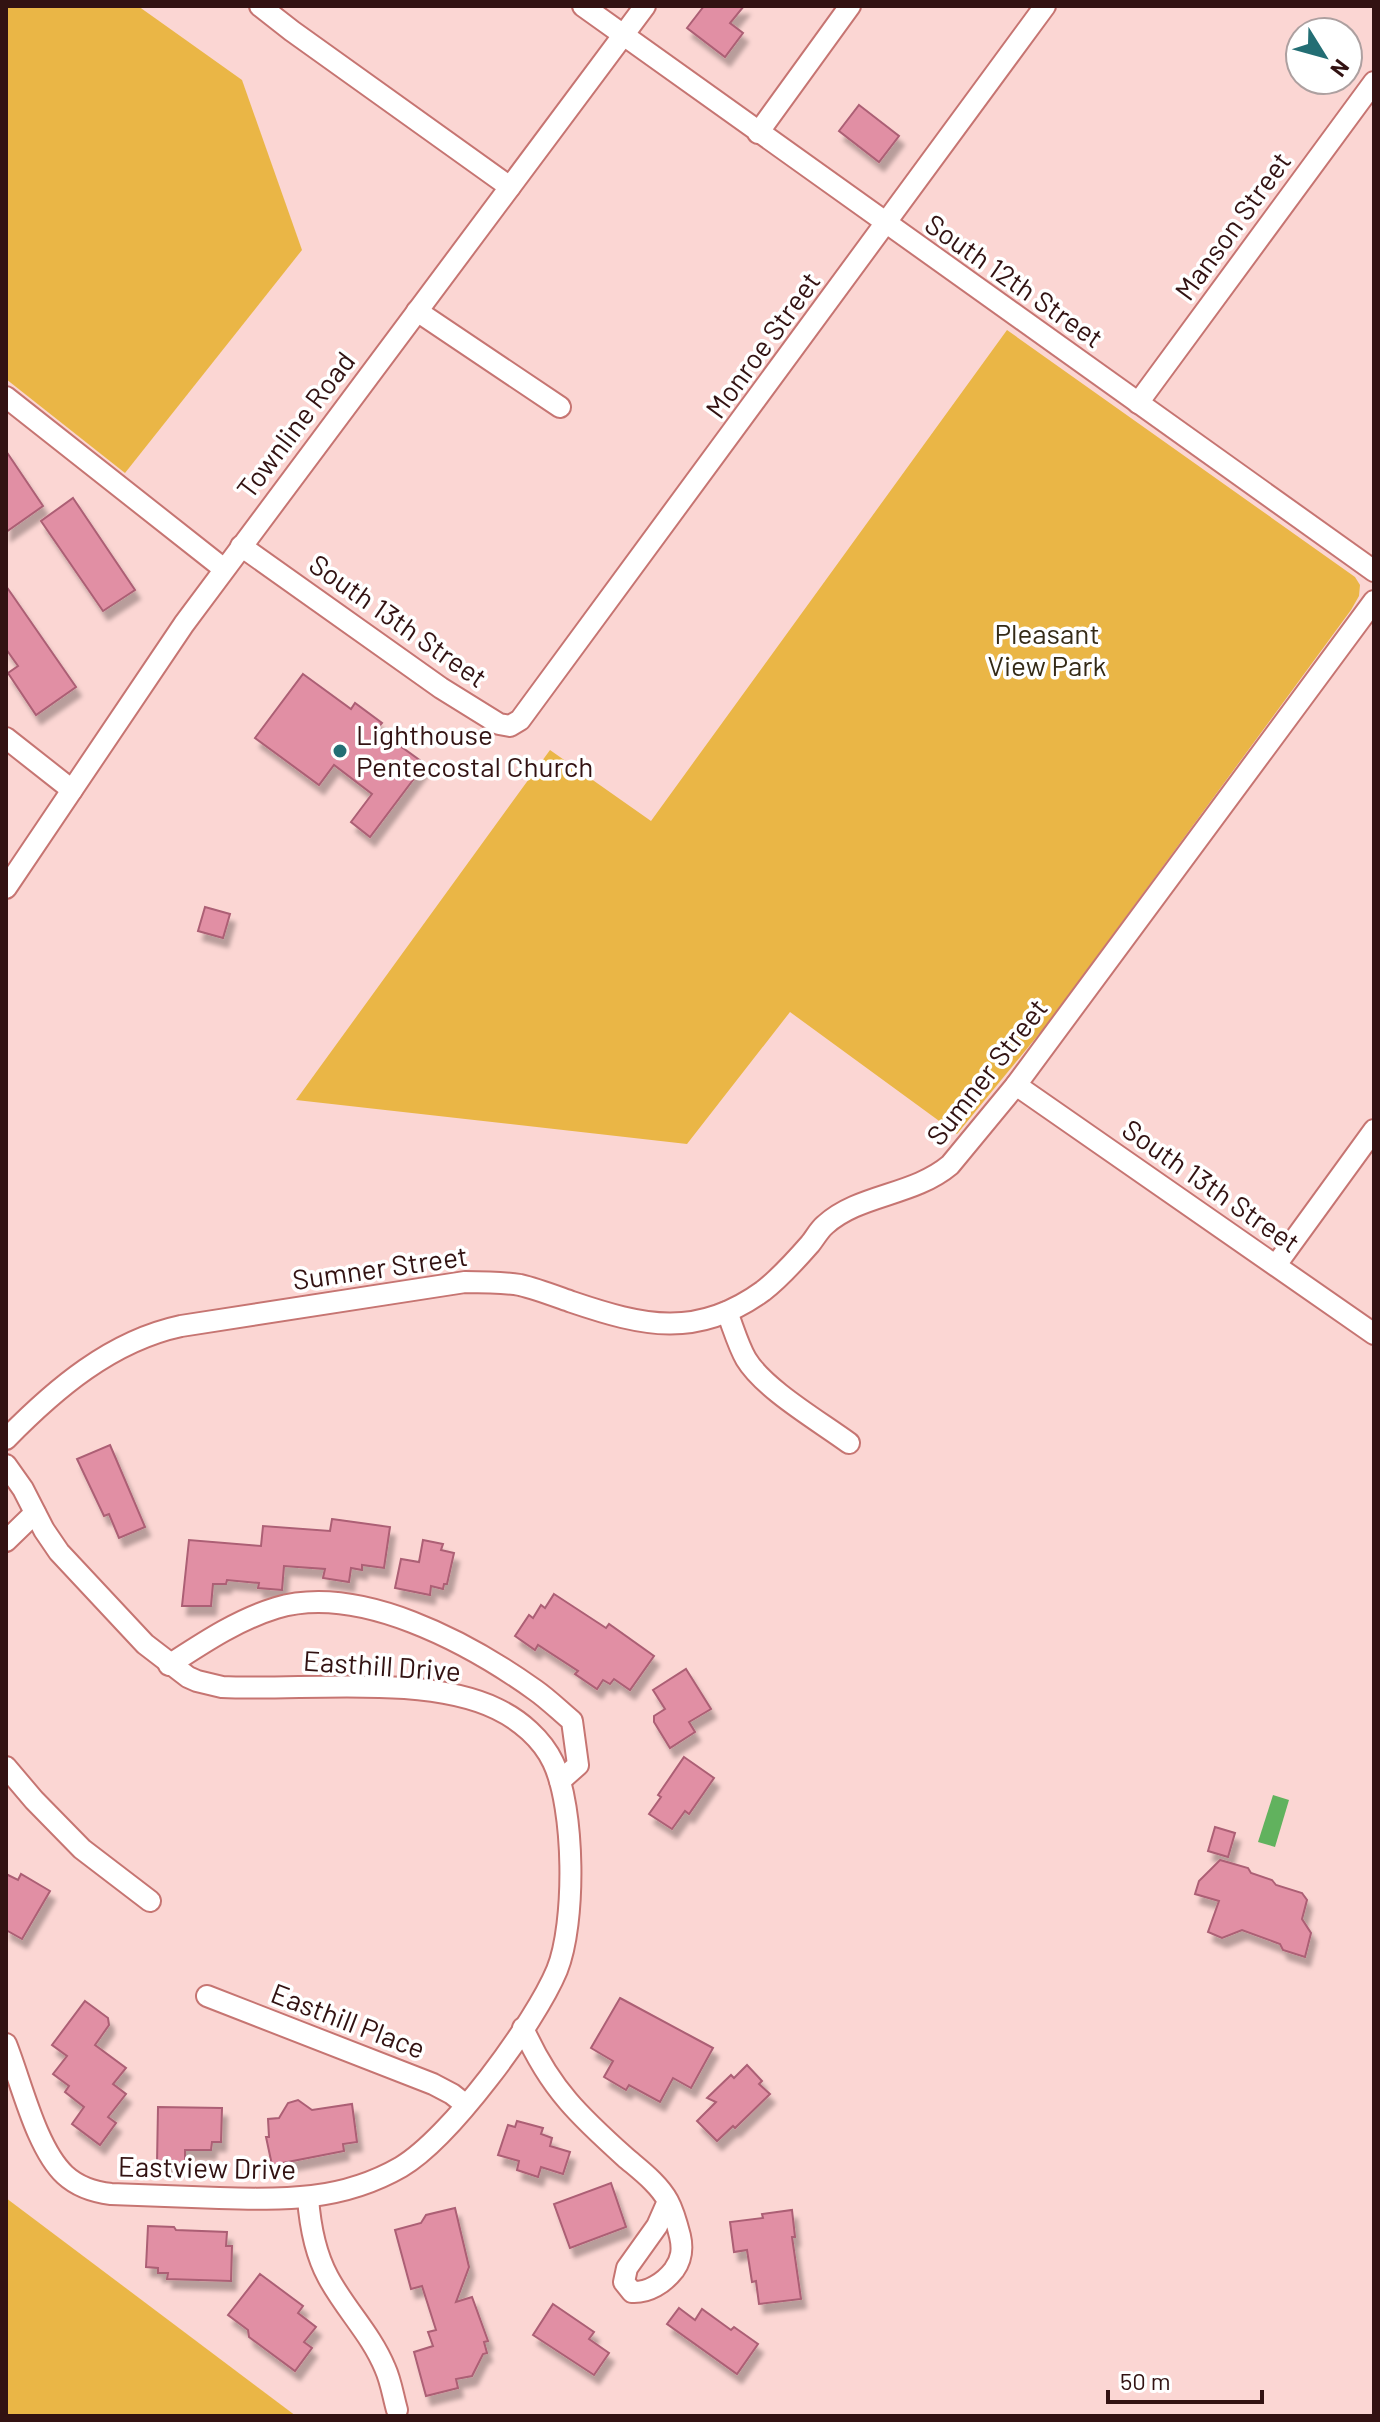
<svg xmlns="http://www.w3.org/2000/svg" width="1380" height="2422" font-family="Barlow,sans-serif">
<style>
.green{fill:#eab646}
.water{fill:#61b25e}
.building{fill:#e18fa4;stroke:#ac5f74;stroke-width:2;filter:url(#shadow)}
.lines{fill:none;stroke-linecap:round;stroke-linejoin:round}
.minor-casing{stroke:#c67572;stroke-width:24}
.minor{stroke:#fff;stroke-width:20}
.poi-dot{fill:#236e74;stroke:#fff;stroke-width:3}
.labels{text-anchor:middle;stroke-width:7;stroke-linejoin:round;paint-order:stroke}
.street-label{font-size:28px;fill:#321212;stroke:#fff}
.park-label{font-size:28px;fill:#342a16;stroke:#fff}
.poi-label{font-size:28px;fill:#321212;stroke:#fff;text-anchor:start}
</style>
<defs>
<filter id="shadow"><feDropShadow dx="5" dy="9" stdDeviation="2" flood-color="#0004"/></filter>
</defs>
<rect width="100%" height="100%" fill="#fbd6d3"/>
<g class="green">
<path d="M6,6H138L242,80L302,250L125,473L6,379Z"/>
<path d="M1007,330L1355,577L1360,585L1359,596L1351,610L1048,1023L957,1134L790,1012L687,1144L296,1100L550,750L651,821Z"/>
<path d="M6,2198L296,2416H6Z"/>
</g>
<path class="water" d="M1273,1795L1289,1800L1275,1847L1258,1842Z"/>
<g class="building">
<path d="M704,6H744L730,23L743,33L725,57L687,28Z"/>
<path d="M859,105L899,136L879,162L839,131Z"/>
<path d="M6,451L43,506L6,532Z"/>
<path d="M73,498L135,590L103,611L41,521Z"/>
<path d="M6,586L76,687L36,715L8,673L18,666L6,649Z"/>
<path d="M303,674L351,709L355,703L382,723L377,729L425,764L370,837L351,822L372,794L334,765L319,785L255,738Z"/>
<path d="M205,907L230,914L223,938L198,931Z"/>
<path d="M110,1445L145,1527L119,1538L109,1514L104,1516L77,1459Z"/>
<path d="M332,1519L390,1527L384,1568L362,1565V1570L351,1568L349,1582L323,1578L325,1569L284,1566L282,1590L258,1588L259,1583L227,1580L226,1584H213L211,1606H182L189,1540L261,1546L263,1526L330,1531Z"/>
<path d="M423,1540L443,1544L441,1550L454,1553L447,1584H444L443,1589L431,1586L430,1595L395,1588L401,1559L419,1562Z"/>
<path d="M554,1594L606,1628L609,1624L654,1656L630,1690L614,1679L610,1684L603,1680L597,1689L575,1674L578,1671L538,1645L535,1650L515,1636L529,1615L533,1618L541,1605L545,1608Z"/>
<path d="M686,1669L711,1709L689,1722L695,1732L670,1748L654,1722V1716L665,1709L653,1690Z"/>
<path d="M684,1757L714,1778L689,1814L685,1811L672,1829L649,1814L661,1797L658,1795Z"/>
<path d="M1215,1827L1235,1833L1228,1857L1208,1851Z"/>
<path d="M1220,1860L1248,1868L1251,1873L1272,1880L1276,1885L1302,1893L1307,1900L1302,1919L1311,1933L1305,1957L1283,1950L1280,1944L1242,1930L1222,1938L1208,1932L1219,1901L1195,1894L1199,1881Z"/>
<path d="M6,1874L18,1880L21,1874L50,1891L22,1939L6,1930Z"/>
<path d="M620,1998L713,2048L691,2088L673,2078L660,2102L629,2085L626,2090L604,2077L613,2061L591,2048Z"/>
<path d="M85,2001L108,2018L109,2025L95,2045L126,2068L113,2084L126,2094L108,2117L116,2123L100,2145L72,2124L84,2107L65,2092L69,2086L53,2074L67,2056L52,2045Z"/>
<path d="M747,2065L762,2081L759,2084L770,2094L735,2128L733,2126L717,2141L697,2121L716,2102L707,2098L731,2075L734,2078Z"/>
<path d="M298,2100L312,2110L352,2104L357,2142L343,2144L344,2151L272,2165L266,2137H269L268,2119L279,2118L288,2103Z"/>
<path d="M158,2107L222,2108L221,2142H212L211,2150H185V2165L157,2164Z"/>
<path d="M517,2121L543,2128L541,2134L552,2138L550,2146L570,2152L563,2174L541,2167L538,2177L517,2170L519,2161L498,2155L508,2125L515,2127Z"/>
<path d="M611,2183L626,2227L570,2248L554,2204Z"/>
<path d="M455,2208L469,2267L456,2302L472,2297L488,2341L484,2342L487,2353L483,2354L472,2376L456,2379L458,2388L426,2396L414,2352L433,2346L428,2332L436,2330L422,2286L411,2289L395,2230L421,2223L426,2215Z"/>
<path d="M792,2210L795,2237H792L801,2299L759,2304L756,2281L752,2282L747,2250L734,2252L730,2222L763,2218L762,2214Z"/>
<path d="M148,2226L174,2227L176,2230L227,2232L226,2246H232L231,2281L167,2279L168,2273H158V2268L146,2267Z"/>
<path d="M260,2274L303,2306L298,2313L316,2327L304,2342L312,2348L295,2371L249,2337L248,2330L228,2315Z"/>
<path d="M553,2304L594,2332L589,2339L609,2353L594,2375L533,2335Z"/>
<path d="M679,2308L695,2320L702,2309L731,2330L734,2327L758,2344L737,2374L667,2324Z"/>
</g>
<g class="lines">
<defs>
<g id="minor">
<path d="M260,6L292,31L510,187"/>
<path d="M583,6L1374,571"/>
<path d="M758,133L850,6"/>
<path d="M417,311L560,407"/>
<path d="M6,397L224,569"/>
<path d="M1138,403L1374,82"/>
<path d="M241,546L441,688L499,724L510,726L520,720L1045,6"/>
<path d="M6,738L72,790"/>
<path d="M6,888L184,624L645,6"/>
<path d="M1016,1085L1374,1334"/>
<path d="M1276,1265L1374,1130"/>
<path d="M727,1312C733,1327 738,1345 746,1359C764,1389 819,1421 849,1443"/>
<path d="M6,1439C55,1389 111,1341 181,1326L465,1282C484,1282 501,1282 520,1285C537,1289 555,1296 572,1302C643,1326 697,1339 763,1291C780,1278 796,1260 810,1244C815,1238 819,1230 825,1225C859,1194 913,1196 950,1165L1016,1085L1374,601"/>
<path d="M6,1465L23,1489L44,1530L59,1552L145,1644L188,1677L197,1681L222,1687C304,1691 425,1674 497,1709C520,1720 542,1739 553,1762C575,1808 576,1923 557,1970C535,2023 450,2138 401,2167C342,2201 284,2200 219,2198C183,2197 147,2195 111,2194C94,2192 78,2187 65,2175C36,2148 21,2081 6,2044"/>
<path d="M6,1541L35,1513"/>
<path d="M169,1665C203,1643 237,1620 276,1608C359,1583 469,1643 535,1690C548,1699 560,1711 572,1721L578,1765L560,1781"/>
<path d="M6,1767L34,1800L82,1849L150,1901"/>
<path d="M207,1996L433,2084L452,2094L466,2105"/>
<path d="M523,2028C535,2055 549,2079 568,2101C585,2121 605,2139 625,2157C640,2170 658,2183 668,2201C674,2212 677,2224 680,2236C683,2249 682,2259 674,2270C664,2283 648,2293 632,2292L624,2282L627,2268L657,2226L668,2201"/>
<path d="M308,2198C310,2225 315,2253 328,2277C345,2309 371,2334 385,2368C391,2381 393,2396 397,2410"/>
</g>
</defs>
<use href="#minor" class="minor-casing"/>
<use href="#minor" class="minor"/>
</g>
<circle class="poi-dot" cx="340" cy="751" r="8"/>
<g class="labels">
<g class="street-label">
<text transform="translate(1233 226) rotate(-54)" y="10">Manson Street</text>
<text transform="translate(1014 281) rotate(35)" y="10">South 12th Street</text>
<text transform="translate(763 345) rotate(-54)" y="10">Monroe Street</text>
<text transform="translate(296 425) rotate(-53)" y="10">Townline Road</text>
<text transform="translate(398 621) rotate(35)" y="10">South 13th Street</text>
<text transform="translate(987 1072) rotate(-52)" y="10">Sumner Street</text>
<text transform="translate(1211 1186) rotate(35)" y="10">South 13th Street</text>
<text transform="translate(380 1268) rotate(-8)" y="10">Sumner Street</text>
<text transform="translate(382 1666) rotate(4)" y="10">Easthill Drive</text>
<text transform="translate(348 2021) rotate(21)" y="10">Easthill Place</text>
<text transform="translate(207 2168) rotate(1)" y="10">Eastview Drive</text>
</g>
<g class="park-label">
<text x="1047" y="644">Pleasant<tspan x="1047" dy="32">View Park</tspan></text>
</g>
<g class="poi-label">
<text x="356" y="745">Lighthouse<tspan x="356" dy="32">Pentecostal Church</tspan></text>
</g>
</g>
<rect width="1380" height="2422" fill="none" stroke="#321212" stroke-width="16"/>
<g transform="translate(1324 56) rotate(127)"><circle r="38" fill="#ffffff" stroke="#ada0a0" stroke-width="2"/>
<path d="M0-6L14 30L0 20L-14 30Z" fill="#236e74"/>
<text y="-12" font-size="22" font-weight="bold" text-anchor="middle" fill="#321212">N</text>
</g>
<path d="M1108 2390v12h154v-12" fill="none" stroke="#321212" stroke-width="4"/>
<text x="1120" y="2390" font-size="24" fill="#321212" stroke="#ffffff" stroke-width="6" paint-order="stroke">50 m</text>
</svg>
